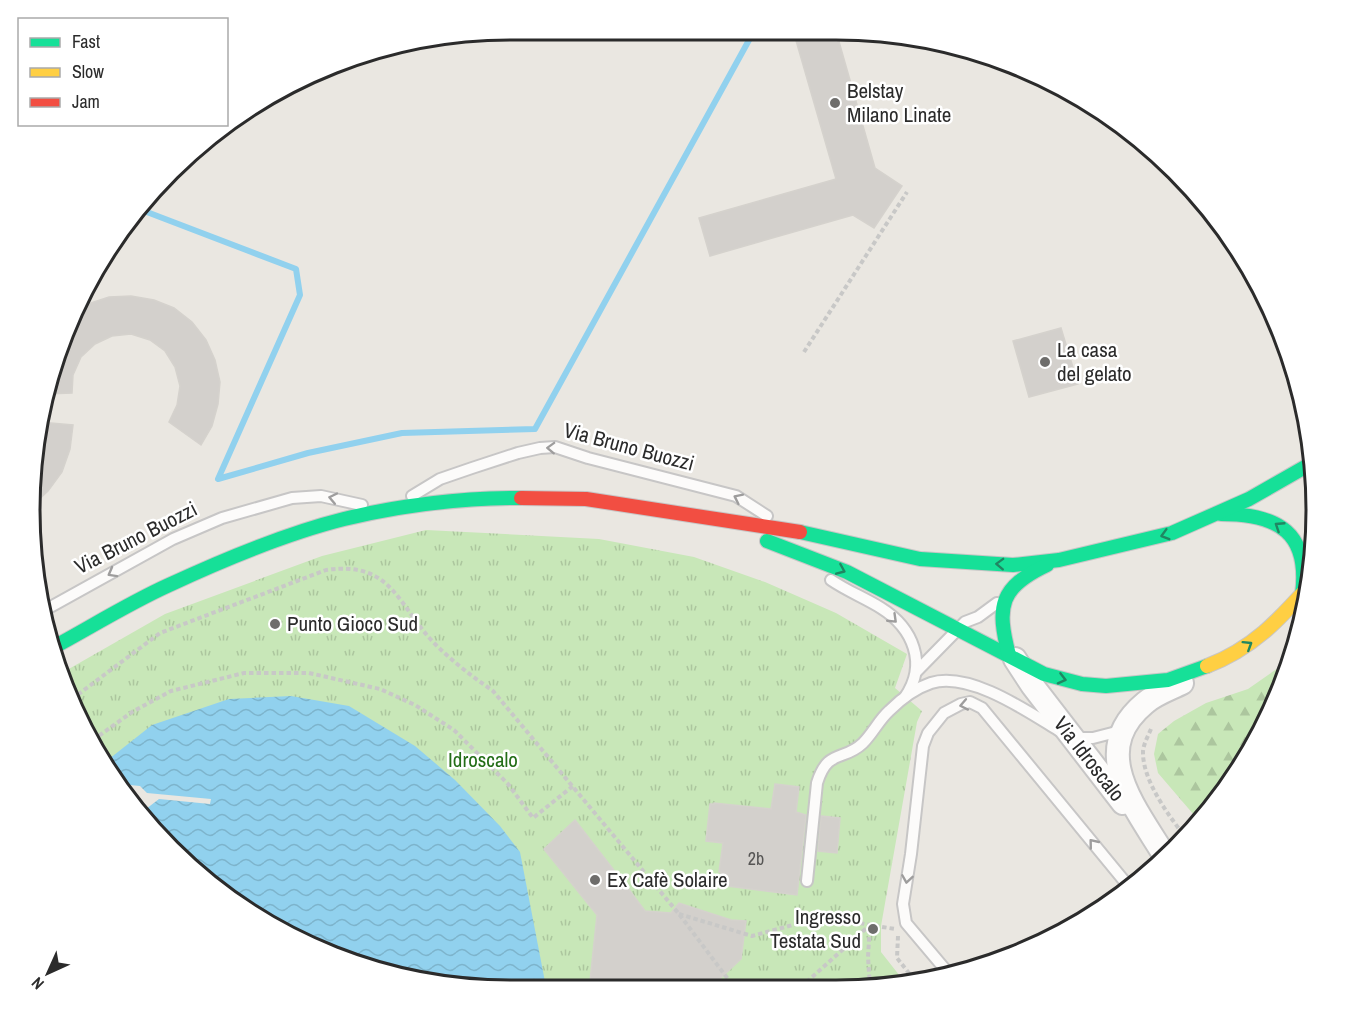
<svg xmlns="http://www.w3.org/2000/svg" width="1347" height="1021" font-family="'Archivo Narrow',sans-serif">
<style>
.grass{fill:url(#grass-tufts)}
.forest{fill:url(#forest-firs)}
.water{fill:url(#water-waves)}
.pier{fill:#eae7e1}
.lines{fill:none;stroke-linecap:round;stroke-linejoin:round}
.stream{stroke:#91d1ee;stroke-width:6}
.building{fill:#d3d0cc;stroke:#d5d2cd;stroke-width:1.5}
.lane-casing{stroke:#c7c6c6;stroke-width:14}
.street-casing{stroke:#c7c6c6;stroke-width:26}
.fast-casing{stroke:#c7c6c6;stroke-width:16}
.slow-casing{stroke:#c7c6c6;stroke-width:16}
.jam-casing{stroke:#c7c6c6;stroke-width:16}
.path{stroke:#c8c8c7;stroke-width:4;stroke-dasharray:4.5 3;stroke-linecap:butt}
.lane{stroke:#fcfbfa;stroke-width:10}
.street{stroke:#fcfbfa;stroke-width:22}
.fast{stroke:#16e098;stroke-width:14}
.slow{stroke:#ffcf43;stroke-width:14}
.jam{stroke:#f24e42;stroke-width:14}
.oneway{stroke:#9e9d9d}
.oneway2{stroke:#208662}
.poi-dot{fill:#6e6d6b;stroke:#fff;stroke-width:2}
.labels{text-anchor:middle;stroke-width:5;stroke-linejoin:round;paint-order:stroke}
.number-label{font-size:18px;fill:#565554}
.poi-label{font-size:21px;fill:#2b2b2b;stroke:#fff;text-anchor:start}
.street-label{font-size:21px;fill:#2b2b2b;stroke:#fff}
.park-label{font-size:21px;fill:#236d17;stroke:#fff}
.rim{fill:none;stroke:#2b2b2b;stroke-width:3}
</style>
<defs>
<pattern id="grass-tufts" width="24" height="20" patternUnits="userSpaceOnUse" patternTransform="scale(1.5)"><rect width="24" height="20" fill="#c8e7b8"/><path d="M3 7l-1-3M5 7V3M7 7l1-3M15 17l-1-3M17 17v-4M19 17l1-3" fill="none" stroke="#acc69e"/></pattern>
<pattern id="forest-firs" width="22" height="20" patternUnits="userSpaceOnUse" patternTransform="scale(1.5)"><rect width="22" height="20" fill="#c8e7b8"/><path d="M5 1l3.5 6h-7zM16 11l3.5 6h-7z" fill="#acc69e"/></pattern>
<pattern id="water-waves" width="16" height="10" patternUnits="userSpaceOnUse" patternTransform="scale(1.5)"><rect width="16" height="10" fill="#91d1ee"/><path d="M0 5q4-4 8 0t8 0" fill="none" stroke="#7db4cc"/></pattern>
</defs>
<rect width="100%" height="100%" fill="#eae7e1"/>
<path class="grass" d="M426,530L599,539L694,557L765,582L836,613L907,654L895,688L922,711L917,722L881,926V952L907,985L899,987H447L356,965L270,926L171,851L111,778L60,674L165,614L322,556Z"/>
<path class="forest" d="M1294,650L1281,694L1236,777L1200,822L1158,773L1154,754L1158,734L1174,721L1206,703L1248,689L1278,668Z"/>
<path class="water" d="M291,696L349,706L415,746L455,780L500,826L520,852L546,987H447L356,965L270,926L171,851L111,778L104,763L152,725L229,699Z"/>
<path class="pier" d="M130,785L140,786L147,793L211,799L210,804L159,799L146,809L153,825L151,826L124,793Z"/>
<g class="lines">
<path class="stream" d="M139,209L296,269L300,295L218,479L308,453L402,433L535,429L754,31"/>
</g>
<g class="building">
<path d="M817,31H836L875,168L902,186L874,228L853,215L710,256L699,218L836,179L795,37Z"/>
<path d="M131,296L154,300L174,308L192,322L206,340L215,360L220,382L218,404L212,426L201,445L169,422L177,405L180,386L175,367L165,351L150,340L131,334L112,336L95,344L81,357L73,375L72,393L47,394L75,312L88,304L109,297Z"/>
<path d="M1061,328L1078,384L1029,397L1013,341Z"/>
<path d="M39,422L73,425L70,449L62,472L48,491L34,504Z"/>
<path d="M775,784L799,787L796,812L806,815L797,895L720,885L721,872H719L723,843L706,841L710,804H714V803L771,809Z"/>
<path d="M821,816L840,818L837,853L818,851Z"/>
<path d="M575,820L616,873L614,883L627,887L645,911L671,913L679,903L731,920L746,921L741,959L711,987H633L590,981L597,915L544,849Z"/>
</g>
<g class="lines">
<defs>
<g id="lane">
<path d="M412,496L440,479L472,468L518,453L540,448L555,447L588,458L736,496L767,516"/>
<path d="M831,580C847,591 865,598 881,608C913,628 928,664 905,697"/>
<path d="M45,610L173,539L222,518L292,498L321,496L362,505"/>
<path d="M917,671L965,622L978,617L997,603"/>
<path d="M1075,738H1093L1124,730"/>
<path d="M807,881L817,783C828,748 843,762 863,743C873,733 879,720 889,711C900,700 916,688 931,683C969,671 1027,711 1058,730"/>
<path d="M949,974L906,923L903,904L911,854L923,746L928,733L944,713L961,704L970,702L982,708L1130,888"/>
</g>
<g id="street">
<path d="M1015,659L1032,685L1123,803"/>
<path d="M1166,858C1137,809 1086,752 1145,703C1155,694 1170,689 1182,683"/>
</g>
<g id="fast">
<path d="M1221,514C1279,514 1310,533 1302,595"/>
<path d="M800,532L920,559L1013,565L1059,560L1172,533L1249,499L1312,463"/>
<path d="M767,541L847,572L1044,674L1082,684L1106,686L1168,680L1207,666"/>
<path d="M52,648C91,627 129,603 169,585C225,559 284,534 344,519C402,505 462,498 521,498"/>
<path d="M1009,655C996,606 1000,587 1047,565"/>
</g>
<path id="slow" d="M1207,666C1252,649 1279,620 1310,585"/>
<path id="jam" d="M521,498L586,499L800,532"/>
</defs>
<use href="#lane" class="lane-casing"/>
<use href="#street" class="street-casing"/>
<use href="#fast" class="fast-casing"/>
<use href="#slow" class="slow-casing"/>
<use href="#jam" class="jam-casing"/>
<g class="path">
<path d="M804,352L907,192"/>
<path d="M72,699L160,633L326,570C393,560 398,607 436,645C453,662 473,677 493,691L679,914L734,987"/>
<path d="M1151,729C1148,736 1144,743 1143,751C1142,780 1169,816 1186,838"/>
<path d="M93,740L132,712L171,691L244,673H309L380,689L415,705L454,730L508,784L533,818L573,786"/>
<path d="M679,914L752,936L826,916L870,925L868,957L870,987"/>
<path d="M898,936L897,958L916,982"/>
<path d="M801,987L870,925L895,929"/>
</g>
<use href="#lane" class="lane"/>
<use href="#street" class="street"/>
<use href="#fast" class="fast"/>
<use href="#slow" class="slow"/>
<use href="#jam" class="jam"/>
</g>
<defs><path id="oneway-chevron" d="M-2-3.5L2.5 0L-2 3.5" fill="none" stroke-width="1.6" stroke-linecap="round" stroke-linejoin="round" transform="scale(1.5)"/></defs>
<g class="oneway">
<use href="#oneway-chevron" transform="translate(551 448) rotate(-178)"/>
<use href="#oneway-chevron" transform="translate(333 498) rotate(-168)"/>
<use href="#oneway-chevron" transform="translate(738 498) rotate(-154)"/>
<use href="#oneway-chevron" transform="translate(112 573) rotate(151)"/>
<use href="#oneway-chevron" transform="translate(893 619) rotate(44)"/>
<use href="#oneway-chevron" transform="translate(964 705) rotate(169)"/>
<use href="#oneway-chevron" transform="translate(1093 843) rotate(-129)"/>
<use href="#oneway-chevron" transform="translate(907 879) rotate(99)"/>
</g>
<g class="oneway2">
<use href="#oneway-chevron" transform="translate(1279 526) rotate(-147)"/>
<use href="#oneway-chevron" transform="translate(1165 535) rotate(164)"/>
<use href="#oneway-chevron" transform="translate(1000 564) rotate(-178)"/>
<use href="#oneway-chevron" transform="translate(841 570) rotate(23)"/>
<use href="#oneway-chevron" transform="translate(1248 645) rotate(-32)"/>
<use href="#oneway-chevron" transform="translate(1062 679) rotate(14)"/>
</g>
<g class="poi-dot">
<circle cx="835" cy="103" r="6"/>
<circle cx="1045" cy="362" r="6"/>
<circle cx="275" cy="624" r="6"/>
<circle cx="595" cy="880" r="6"/>
<circle cx="873" cy="929" r="6"/>
</g>
<g class="labels">
<g class="number-label">
<text x="756" y="865">2b</text>
</g>
<g class="poi-label">
<text x="847" y="98">Belstay<tspan x="847" dy="24">Milano Linate</tspan></text>
<text x="1057" y="357">La casa<tspan x="1057" dy="24">del gelato</tspan></text>
<text x="287" y="631">Punto Gioco Sud</text>
<text x="607" y="887">Ex Cafè Solaire</text>
<text x="861" y="924" text-anchor="end">Ingresso<tspan x="861" dy="24">Testata Sud</tspan></text>
</g>
<g class="street-label">
<text transform="translate(629 447) rotate(15)" y="7">Via Bruno Buozzi</text>
<text transform="translate(136 538) rotate(-27)" y="7">Via Bruno Buozzi</text>
<text transform="translate(1089 759) rotate(52)" y="7">Via Idroscalo</text>
</g>
<g class="park-label">
<text x="483" y="767">Idroscalo</text>
</g>
</g>
<path d="M0 0H1347V1021H0ZM510 40H836A470 470 0 0 1 1306 510V510A470 470 0 0 1 836 980H510A470 470 0 0 1 40 510V510A470 470 0 0 1 510 40Z" fill="#fff" fill-rule="evenodd"/>
<path class="rim" d="M510 40H836A470 470 0 0 1 1306 510V510A470 470 0 0 1 836 980H510A470 470 0 0 1 40 510V510A470 470 0 0 1 510 40Z"/>
<rect x="18" y="18" width="210" height="108" fill="#ffffff" stroke="#aaaaaa" stroke-width="1.5"/>
<rect x="30" y="38" width="30" height="9" fill="#16e098" stroke="#aaaaaa" stroke-width="1.5"/>
<text x="72" y="48" font-size="18" fill="#2b2b2b">Fast</text>
<rect x="30" y="68" width="30" height="9" fill="#ffcf43" stroke="#aaaaaa" stroke-width="1.5"/>
<text x="72" y="78" font-size="18" fill="#2b2b2b">Slow</text>
<rect x="30" y="98" width="30" height="9" fill="#f24e42" stroke="#aaaaaa" stroke-width="1.5"/>
<text x="72" y="108" font-size="18" fill="#2b2b2b">Jam</text>
<g transform="translate(48 973) rotate(225)" stroke="#ffffff" stroke-width="4.5" paint-order="stroke">
<path d="M0-4.5L10 22L0 15L-10 22Z" fill="#2b2b2b"/>
<text y="-9" font-size="16" font-weight="bold" text-anchor="middle" fill="#2b2b2b">N</text>
</g>
</svg>
